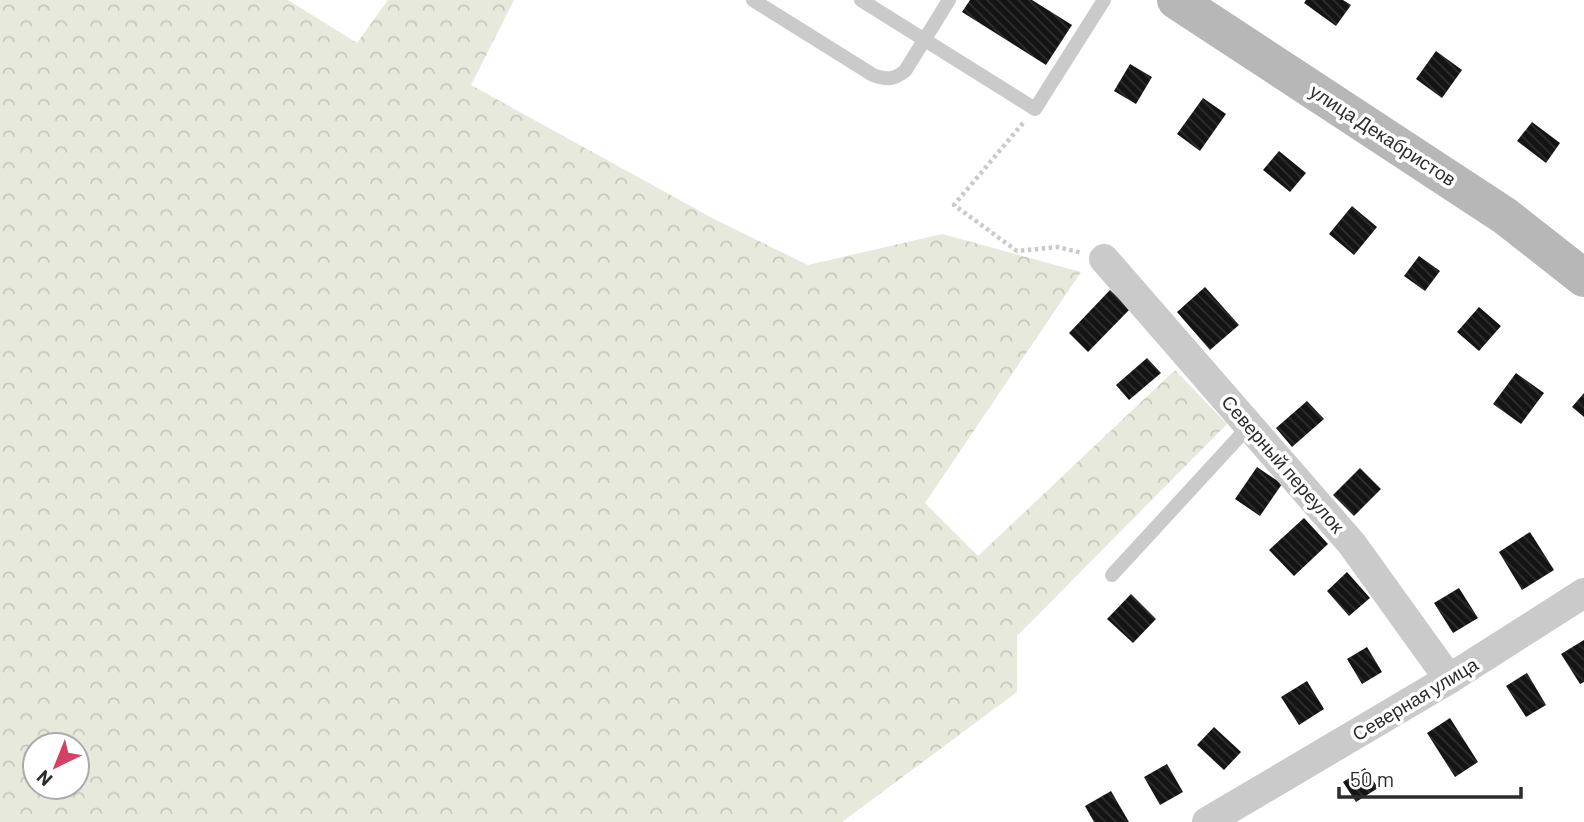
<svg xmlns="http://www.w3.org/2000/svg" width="1584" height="822" font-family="Barlow,sans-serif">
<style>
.forest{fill:url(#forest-crowns);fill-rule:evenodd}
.building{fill:url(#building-back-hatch)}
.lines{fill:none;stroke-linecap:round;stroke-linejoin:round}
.path{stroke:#cacaca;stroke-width:4.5;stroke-dasharray:3.5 3.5;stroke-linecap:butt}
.lane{stroke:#cacaca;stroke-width:14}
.street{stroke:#cacaca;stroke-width:30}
.secondary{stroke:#b7b7b7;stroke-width:38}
.labels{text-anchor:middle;stroke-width:7;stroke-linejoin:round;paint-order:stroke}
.street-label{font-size:19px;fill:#2d2d2d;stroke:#fff}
</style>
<defs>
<pattern id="forest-crowns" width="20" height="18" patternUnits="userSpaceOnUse" patternTransform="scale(1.75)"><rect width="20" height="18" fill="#e6e9dc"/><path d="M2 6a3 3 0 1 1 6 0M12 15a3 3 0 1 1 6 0" fill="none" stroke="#c6c8bd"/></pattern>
<pattern id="building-back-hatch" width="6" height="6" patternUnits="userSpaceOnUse" patternTransform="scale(1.75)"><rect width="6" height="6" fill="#141414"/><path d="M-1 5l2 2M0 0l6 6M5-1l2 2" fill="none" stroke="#2e2e2e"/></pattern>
</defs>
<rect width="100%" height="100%" fill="#fff"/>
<path class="forest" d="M0,0H288L357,43L388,0H514L471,85L714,219L808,265L942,234L1081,272L925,503L978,556L1175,370L1227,424L1017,636V692L842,822H0ZM35,745H77V787H35Z"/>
<g class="building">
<path d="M970,0H1032L1072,25L1046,65L962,12Z"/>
<path d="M1306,0H1343L1351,5L1336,26L1304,3Z"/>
<path d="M1436,51L1462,70L1442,98L1416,79Z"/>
<path d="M1130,64L1152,77L1136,104L1114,91Z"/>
<path d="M1203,98L1226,114L1200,151L1177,134Z"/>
<path d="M1532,122L1560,143L1546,163L1517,141Z"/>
<path d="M1279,151L1306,173L1290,192L1263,170Z"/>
<path d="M1352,206L1377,227L1354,255L1329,234Z"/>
<path d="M1419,256L1440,271L1425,291L1404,276Z"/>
<path d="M1205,287L1239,325L1210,350L1177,312Z"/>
<path d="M1110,290L1130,309L1088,352L1069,333Z"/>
<path d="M1479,307L1501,326L1479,351L1457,332Z"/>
<path d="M1147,358L1161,373L1129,400L1116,385Z"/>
<path d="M1516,373L1544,393L1521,424L1493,404Z"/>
<path d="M1584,393V417L1572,407Z"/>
<path d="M1307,401L1324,419L1292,447L1276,428Z"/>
<path d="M1257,467L1282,484L1260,516L1235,499Z"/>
<path d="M1360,468L1381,489L1354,516L1333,495Z"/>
<path d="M1304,518L1328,544L1294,576L1269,550Z"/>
<path d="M1530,532L1554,570L1522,590L1499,552Z"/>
<path d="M1347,572L1370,598L1349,616L1327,591Z"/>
<path d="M1459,588L1478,618L1453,633L1434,603Z"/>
<path d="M1131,594L1156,619L1133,643L1107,619Z"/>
<path d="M1584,640V682L1580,684L1561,654Z"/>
<path d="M1367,647L1382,672L1362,684L1347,659Z"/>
<path d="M1527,673L1546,705L1526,717L1506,686Z"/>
<path d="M1307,681L1324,709L1299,725L1281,697Z"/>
<path d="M1450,718L1478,762L1455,777L1427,733Z"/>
<path d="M1214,727L1241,752L1224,770L1197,745Z"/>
<path d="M1167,764L1183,792L1160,805L1144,777Z"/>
<path d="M1365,768L1378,788L1356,802L1343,782Z"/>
<path d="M1111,791L1129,822H1094L1085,806Z"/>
</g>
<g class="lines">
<path class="path" d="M1023,123L954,205L1017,251L1058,247L1082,253"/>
<g class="lane">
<path d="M753,0L873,75C887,80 893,80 905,71L949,0"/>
<path d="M861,0L1035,109L1104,0"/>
<path d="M1112,575L1250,425"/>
</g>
<g class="street">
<path d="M1104,259L1352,544L1449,679"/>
<path d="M1207,822L1449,679L1584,593"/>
</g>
<path class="secondary" d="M1176,0L1505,216L1584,278"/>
</g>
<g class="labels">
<g class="street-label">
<text transform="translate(1383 135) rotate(33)" y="7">улица Декабристов</text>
<text transform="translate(1283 464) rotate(49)" y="7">Северный переулок</text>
<text transform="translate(1415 699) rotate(-31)" y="7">Северная улица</text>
</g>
</g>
<g transform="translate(56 766) rotate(223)"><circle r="33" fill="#ffffff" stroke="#ababab" stroke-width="2"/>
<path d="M0-5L12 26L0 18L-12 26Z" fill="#d34165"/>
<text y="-10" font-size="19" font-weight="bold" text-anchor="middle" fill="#2d2d2d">N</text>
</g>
<path d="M1339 787v10h182v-10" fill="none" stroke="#2d2d2d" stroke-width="3.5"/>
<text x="1350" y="787" font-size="21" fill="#2d2d2d" stroke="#ffffff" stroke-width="5" paint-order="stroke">50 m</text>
</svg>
